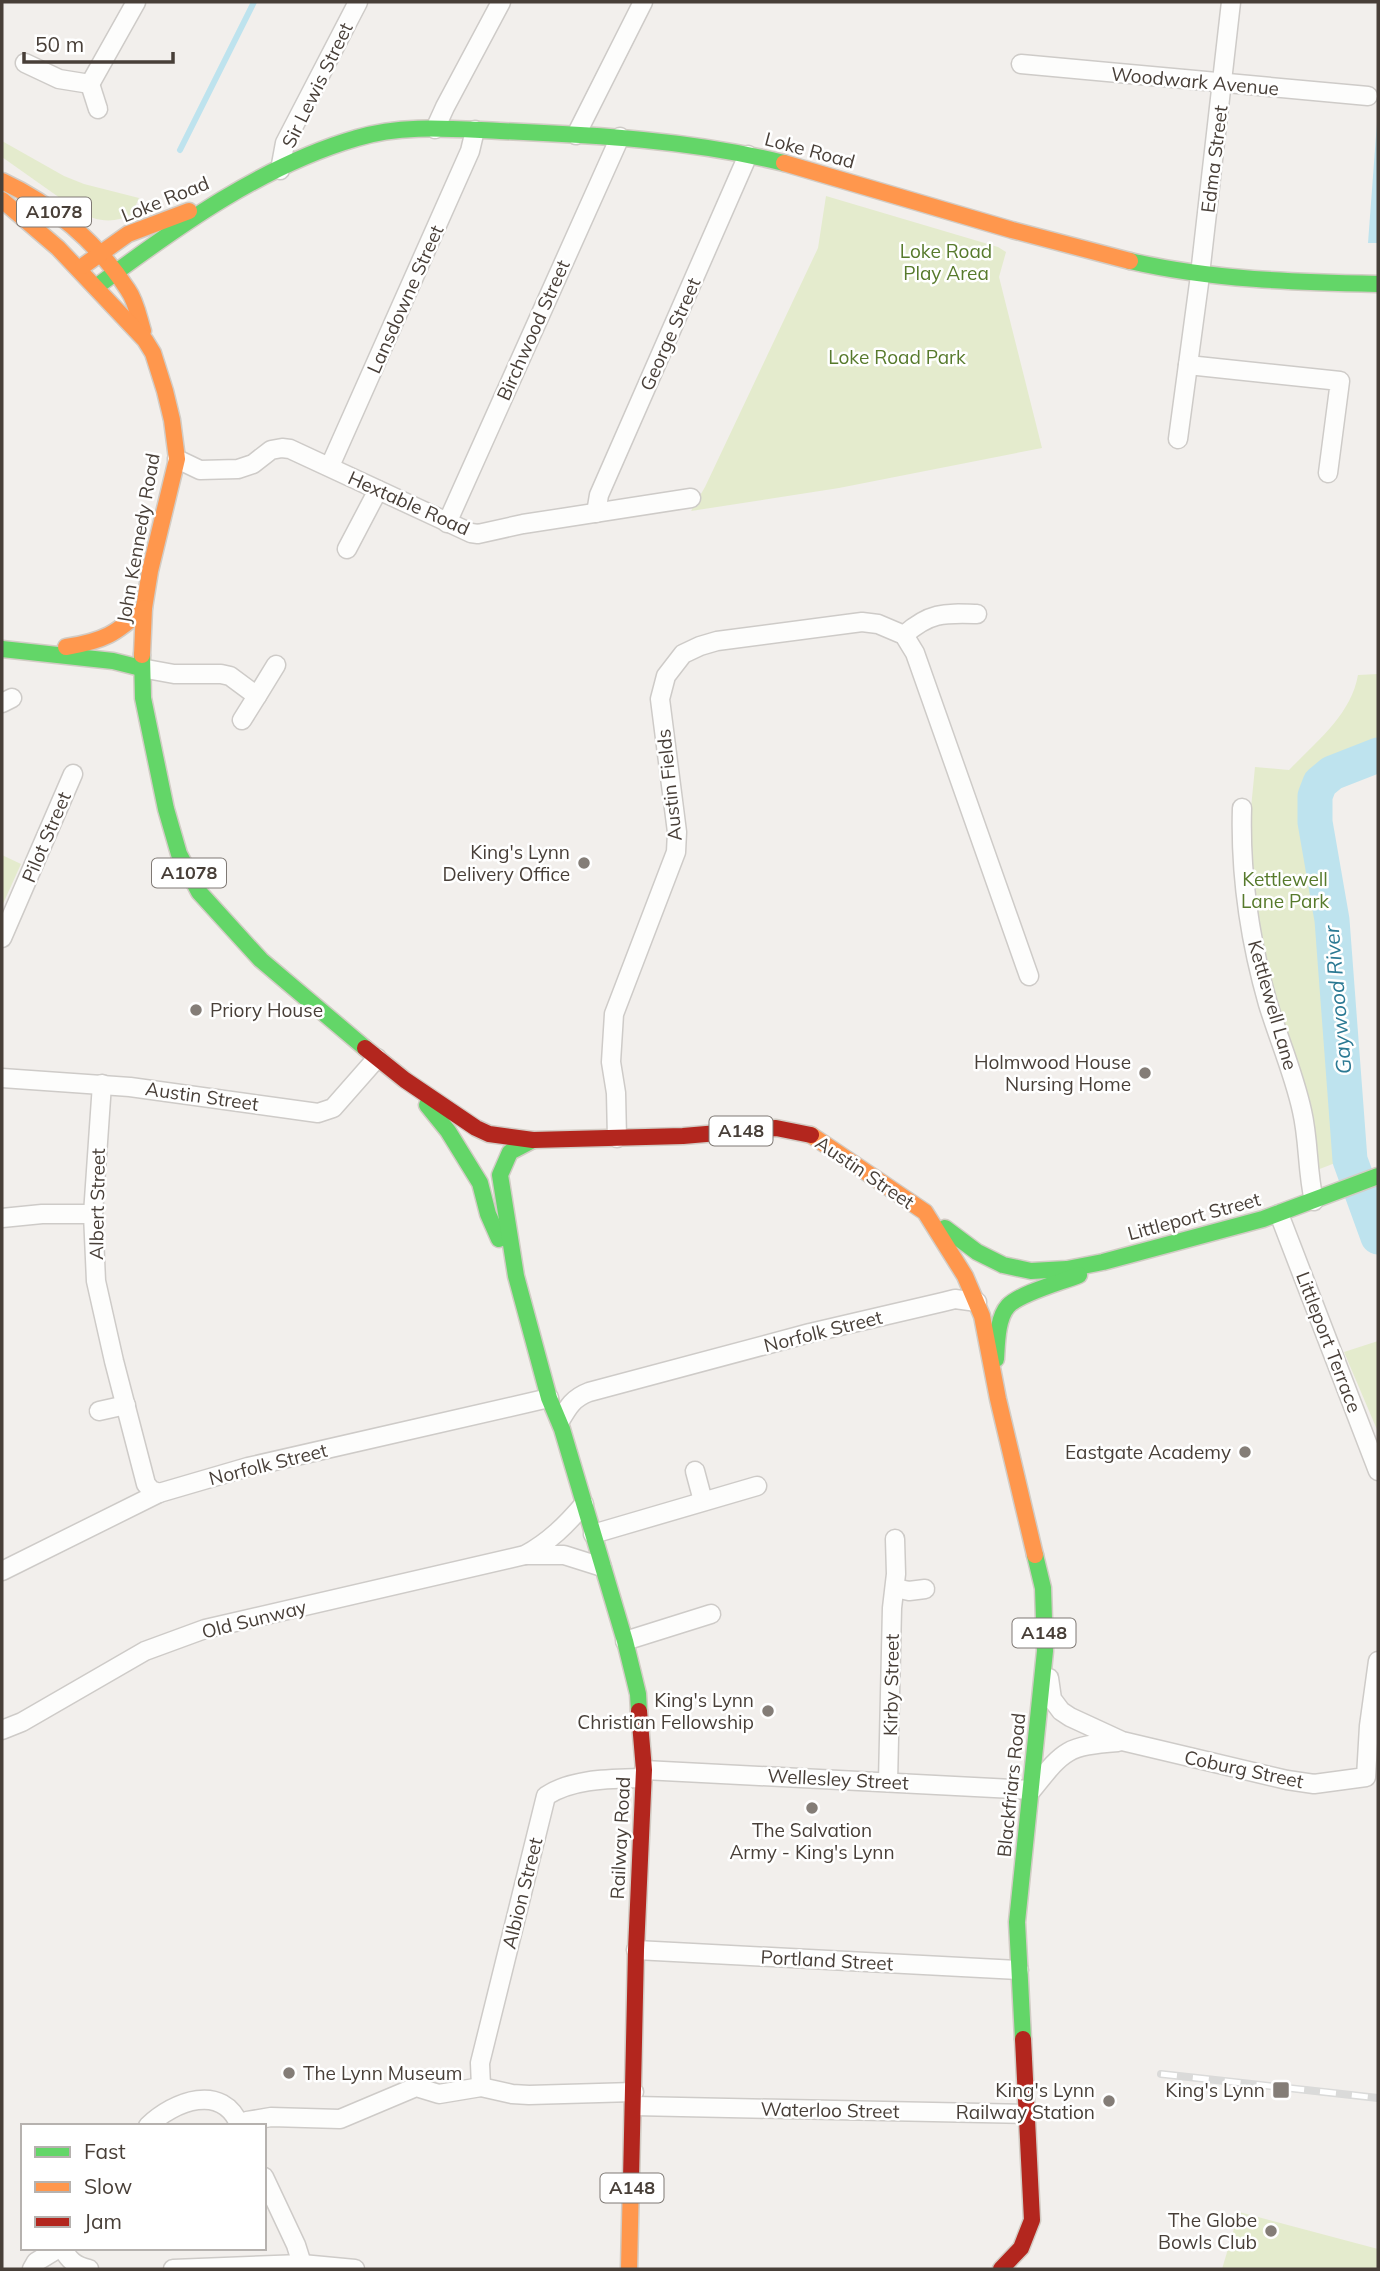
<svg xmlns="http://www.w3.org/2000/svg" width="1380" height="2271" font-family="Mulish,sans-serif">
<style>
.green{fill:#e4ebcd}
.water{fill:#bee3ee}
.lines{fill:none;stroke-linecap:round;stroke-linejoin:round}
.stream{stroke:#bee3ee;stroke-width:6}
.river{stroke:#bee3ee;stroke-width:35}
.street-casing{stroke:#cecbc8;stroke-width:21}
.fast-casing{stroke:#d2ccc5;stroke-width:19}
.slow-casing{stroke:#d2ccc5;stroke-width:19}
.jam-casing{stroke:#d2ccc5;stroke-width:19}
.street{stroke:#fdfdfc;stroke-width:18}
.fast{stroke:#63d668;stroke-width:16}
.slow{stroke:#ff974d;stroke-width:16}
.jam{stroke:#b3261e;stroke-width:16}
.rail-casing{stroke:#dadad9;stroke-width:8}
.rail{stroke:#fff;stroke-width:5;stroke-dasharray:16;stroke-linecap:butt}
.poi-dot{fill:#847d77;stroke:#fff;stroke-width:2.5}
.labels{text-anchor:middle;stroke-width:5;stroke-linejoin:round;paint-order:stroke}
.shield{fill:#fff;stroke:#7f7974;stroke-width:2}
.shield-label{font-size:18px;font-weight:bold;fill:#483f38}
.street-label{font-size:19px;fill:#483f38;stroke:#fff}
.park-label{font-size:19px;fill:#577a2c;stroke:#fff}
.poi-label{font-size:19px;fill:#483f38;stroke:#fff;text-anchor:end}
.water-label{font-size:21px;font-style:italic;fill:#2b7993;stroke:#fff}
</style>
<rect width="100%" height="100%" fill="#f2efec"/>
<g class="green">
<path d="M2,141L64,176L84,184L139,198L132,214C115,224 94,222 78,210C72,204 68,198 60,198L2,157Z"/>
<path d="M826,196L998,247L1006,252L999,277L1042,448L839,488L691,511L705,487L818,248Z"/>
<path d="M1378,674V747C1355,755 1316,765 1309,792C1299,829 1318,891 1324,930C1334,1006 1337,1083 1343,1160L1317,1170L1315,1135L1305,1085L1269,975L1253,891L1251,808L1255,767L1289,770C1316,742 1351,715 1358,675Z"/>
<path d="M2,855L21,864L2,906Z"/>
<path d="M1378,1341V1432L1344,1352Z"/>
<path d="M1239,2212L1378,2249V2269H1222Z"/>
</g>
<path class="water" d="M1378,109V243H1368Z"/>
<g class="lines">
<path class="stream" d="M180,150L254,2"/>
<path class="river" d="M1378,755L1332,773L1320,783L1315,796V822L1332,920L1350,1160L1378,1237"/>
<defs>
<g id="street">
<path d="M25,63L59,79L90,84L136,2"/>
<path d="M1021,64L1368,96"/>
<path d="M90,84L98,109"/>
<path d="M435,129L445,107L501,2"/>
<path d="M576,135L643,2"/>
<path d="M280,170L285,143L358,2"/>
<path d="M1188,365L1340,381L1328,473"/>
<path d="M1178,439L1199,283L1231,2"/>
<path d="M177,459L200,470L238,469L253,464L271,450L282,448L290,449L471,533L478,534L523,524L691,498"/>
<path d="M330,466L470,151L475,130"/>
<path d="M596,513L599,495L748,155"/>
<path d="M447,523L620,137"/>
<path d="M347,549L378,490"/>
<path d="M904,635C930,612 944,613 977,614"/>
<path d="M141,668L174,674H221L230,676L257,696L276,665"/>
<path d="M2,703L12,698"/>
<path d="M242,720L257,696"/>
<path d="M1242,808C1240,874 1250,941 1268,1004C1279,1040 1294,1074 1302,1111C1309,1141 1307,1171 1314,1201"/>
<path d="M2,938L73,774"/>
<path d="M2,1078L130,1087L318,1113L333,1108L377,1058"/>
<path d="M102,1084L93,1214L96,1281L114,1361L146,1484L151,1490L159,1493"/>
<path d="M617,1138L616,1093L611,1062L614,1014L676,852L677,832L660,699L666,676L683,654L700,646L717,641L862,622L878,624L904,635L915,653L1029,976"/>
<path d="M1279,1214L1378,1471"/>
<path d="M2,1218L42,1214H93"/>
<path d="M99,1411L126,1405"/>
<path d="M560,1421C568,1407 573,1398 589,1392L810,1333L943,1302L955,1299L977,1302"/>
<path d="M695,1471L703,1501"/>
<path d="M593,1534L757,1486"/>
<path d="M525,1555H564L602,1567"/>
<path d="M2,1571L159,1493L248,1467L549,1398"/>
<path d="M895,1588L909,1591L925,1589"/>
<path d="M625,1641L711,1614"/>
<path d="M1049,1678L1052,1699L1061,1711L1070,1717L1122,1741L1287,1780L1314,1784L1366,1777L1369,1726L1378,1661"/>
<path d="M2,1730L22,1722L145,1651L205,1629L525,1555C549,1542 566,1525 584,1504"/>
<path d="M644,1770L1032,1790C1064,1750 1066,1746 1118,1742"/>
<path d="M888,1782L892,1608L896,1574L895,1539"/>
<path d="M636,1950L1019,1970"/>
<path d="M481,2087L480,2063L546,1796C573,1778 612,1779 643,1778"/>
<path d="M634,2106L1027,2114"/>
<path d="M148,2126C174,2101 223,2082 240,2126"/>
<path d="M241,2126L247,2121L271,2117L340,2119L416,2087L439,2094L481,2087L512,2094L529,2095L634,2092"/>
<path d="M264,2177L296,2245L302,2264"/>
<path d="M62,2248C69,2260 75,2266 89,2269"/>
<path d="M32,2269L36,2262L59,2248"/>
<path d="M173,2269L302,2264L355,2269"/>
</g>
<g id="fast">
<path d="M1130,261C1212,280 1295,282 1378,284"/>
<path d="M100,284C178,226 263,165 357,138C403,124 452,129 500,131C595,135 691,140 784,163"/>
<path d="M2,649L113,661L141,668"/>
<path d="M142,655L143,698L166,809L179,854L199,892L261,960L365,1048"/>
<path d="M427,1105L448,1131L480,1183L488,1214L499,1239"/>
<path d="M533,1140L510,1152L500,1175L516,1276L549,1398L562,1429L625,1641L638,1694L639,1711"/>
<path d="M945,1228L977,1252L1003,1265L1031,1271L1067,1269L1103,1262L1263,1219L1378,1176"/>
<path d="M996,1359C997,1344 997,1318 1008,1306C1020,1293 1062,1282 1079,1275"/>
<path d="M1023,2039L1017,1922L1045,1651L1043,1588L1035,1555"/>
</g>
<g id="slow">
<path d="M784,163L1012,230L1130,261"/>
<path d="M2,181C52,204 98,243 128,290C136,301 139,318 143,331"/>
<path d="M2,200L58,248L145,340L153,353L165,391L172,420L177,459L150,571L144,608L142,655"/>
<path d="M83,266L128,234L189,211"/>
<path d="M66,647C104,641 116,634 144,608"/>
<path d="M811,1135L925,1212L965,1276L982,1316L998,1399L1035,1555"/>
<path d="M629,2269L631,2180"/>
</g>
<g id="jam">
<path d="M365,1048L405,1080L476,1128L489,1134L533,1140L683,1136L776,1128L811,1135"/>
<path d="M631,2180L636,1950L644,1770L639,1711"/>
<path d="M1001,2269L1021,2248L1032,2220L1023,2039"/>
</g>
</defs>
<use href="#street" class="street-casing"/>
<use href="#fast" class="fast-casing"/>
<use href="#slow" class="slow-casing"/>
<use href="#jam" class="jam-casing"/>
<use href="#street" class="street"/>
<use href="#fast" class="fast"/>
<use href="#slow" class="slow"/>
<use href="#jam" class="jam"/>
<defs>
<path id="rail" d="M1161,2074L1378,2098"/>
</defs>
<use href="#rail" class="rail-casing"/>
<use href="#rail" class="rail"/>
</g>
<g class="poi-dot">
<circle cx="584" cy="863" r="7"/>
<circle cx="196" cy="1010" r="7"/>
<circle cx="1145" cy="1073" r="7"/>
<circle cx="1245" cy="1452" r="7"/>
<circle cx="768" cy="1711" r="7"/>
<circle cx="812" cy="1808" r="7"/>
<circle cx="289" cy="2073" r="7"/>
<rect x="1272" y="2081" width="18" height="18" rx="3.5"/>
<circle cx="1109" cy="2101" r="7"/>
<circle cx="1271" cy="2231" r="7"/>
</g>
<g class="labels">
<g class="shield">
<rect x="17" y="197.5" width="74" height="29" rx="5"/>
<rect x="152" y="858.5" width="74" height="29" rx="5"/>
<rect x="709.5" y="1116.5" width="63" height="29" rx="5"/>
<rect x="1012.5" y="1618.5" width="63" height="29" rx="5"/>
<rect x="600.5" y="2173.5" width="63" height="29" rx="5"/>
</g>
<g class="shield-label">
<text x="54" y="218">A1078</text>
<text x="189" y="879">A1078</text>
<text x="741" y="1137">A148</text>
<text x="1044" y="1639">A148</text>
<text x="632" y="2194">A148</text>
</g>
<g class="street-label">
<text transform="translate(1195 81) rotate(5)" y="7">Woodwark Avenue</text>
<text transform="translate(317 85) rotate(-64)" y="7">Sir Lewis Street</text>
<text transform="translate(810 150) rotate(15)" y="7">Loke Road</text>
<text transform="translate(1214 159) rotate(-83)" y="7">Edma Street</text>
<text transform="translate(165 199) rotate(-22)" y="7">Loke Road</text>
<text transform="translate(405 299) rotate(-66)" y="7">Lansdowne Street</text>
<text transform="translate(533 330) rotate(-66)" y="7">Birchwood Street</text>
<text transform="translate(670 334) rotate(-66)" y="7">George Street</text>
<text transform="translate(409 503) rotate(24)" y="7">Hextable Road</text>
<text transform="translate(138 538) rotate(-80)" y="7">John Kennedy Road</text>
<text transform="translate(669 785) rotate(-96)" y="7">Austin Fields</text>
<text transform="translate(46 837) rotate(-67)" y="7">Pilot Street</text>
<text transform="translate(1273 1005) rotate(74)" y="7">Kettlewell Lane</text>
<text transform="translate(202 1096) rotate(8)" y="7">Austin Street</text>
<text transform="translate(865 1172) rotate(34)" y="7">Austin Street</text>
<text transform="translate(97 1204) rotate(-89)" y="7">Albert Street</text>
<text transform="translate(1194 1216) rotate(-15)" y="7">Littleport Street</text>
<text transform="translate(823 1331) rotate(-14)" y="7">Norfolk Street</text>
<text transform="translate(1329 1342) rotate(69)" y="7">Littleport Terrace</text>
<text transform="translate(268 1464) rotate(-14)" y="7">Norfolk Street</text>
<text transform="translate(254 1619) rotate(-14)" y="7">Old Sunway</text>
<text transform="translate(891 1685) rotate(-89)" y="7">Kirby Street</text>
<text transform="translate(1244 1769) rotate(12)" y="7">Coburg Street</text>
<text transform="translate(838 1779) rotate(3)" y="7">Wellesley Street</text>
<text transform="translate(1011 1785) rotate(-84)" y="7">Blackfriars Road</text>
<text transform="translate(620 1838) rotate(-87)" y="7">Railway Road</text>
<text transform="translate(522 1893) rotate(-76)" y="7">Albion Street</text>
<text transform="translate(827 1960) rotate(3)" y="7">Portland Street</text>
<text transform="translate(830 2110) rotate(1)" y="7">Waterloo Street</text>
</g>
<g class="park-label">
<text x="946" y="258">Loke Road<tspan x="946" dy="22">Play Area</tspan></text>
<text x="897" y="364">Loke Road Park</text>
<text x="1285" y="886">Kettlewell<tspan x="1285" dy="22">Lane Park</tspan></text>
</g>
<g class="poi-label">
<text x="570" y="859">King's Lynn<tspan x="570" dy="22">Delivery Office</tspan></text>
<text x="210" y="1017" text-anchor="start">Priory House</text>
<text x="1131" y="1069">Holmwood House<tspan x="1131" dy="22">Nursing Home</tspan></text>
<text x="1231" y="1459">Eastgate Academy</text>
<text x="754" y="1707">King's Lynn<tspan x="754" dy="22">Christian Fellowship</tspan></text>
<text x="812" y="1837" text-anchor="middle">The Salvation<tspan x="812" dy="22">Army - King's Lynn</tspan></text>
<text x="303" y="2080" text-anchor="start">The Lynn Museum</text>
<text x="1095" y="2097">King's Lynn<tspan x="1095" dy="22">Railway Station</tspan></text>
<text x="1265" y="2097">King's Lynn</text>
<text x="1257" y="2227">The Globe<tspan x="1257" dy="22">Bowls Club</tspan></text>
</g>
<g class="water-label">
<text transform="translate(1338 1000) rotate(-95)" y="7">Gaywood River</text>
</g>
</g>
<rect width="1380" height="2271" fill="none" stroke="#483f38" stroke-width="7"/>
<rect x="21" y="2124" width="245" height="126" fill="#ffffff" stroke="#b6b2af" stroke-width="2"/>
<rect x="35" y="2147" width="35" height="10" fill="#63d668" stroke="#b6b2af" stroke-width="2"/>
<text x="84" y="2159" font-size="21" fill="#483f38">Fast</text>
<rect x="35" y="2182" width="35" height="10" fill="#ff974d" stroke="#b6b2af" stroke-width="2"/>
<text x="84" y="2194" font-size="21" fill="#483f38">Slow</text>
<rect x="35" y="2217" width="35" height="10" fill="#b3261e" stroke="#b6b2af" stroke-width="2"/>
<text x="84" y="2229" font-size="21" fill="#483f38">Jam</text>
<path d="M24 52v10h149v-10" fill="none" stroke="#483f38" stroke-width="3.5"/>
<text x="35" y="52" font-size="21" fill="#483f38" stroke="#ffffff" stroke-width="5" paint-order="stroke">50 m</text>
</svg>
